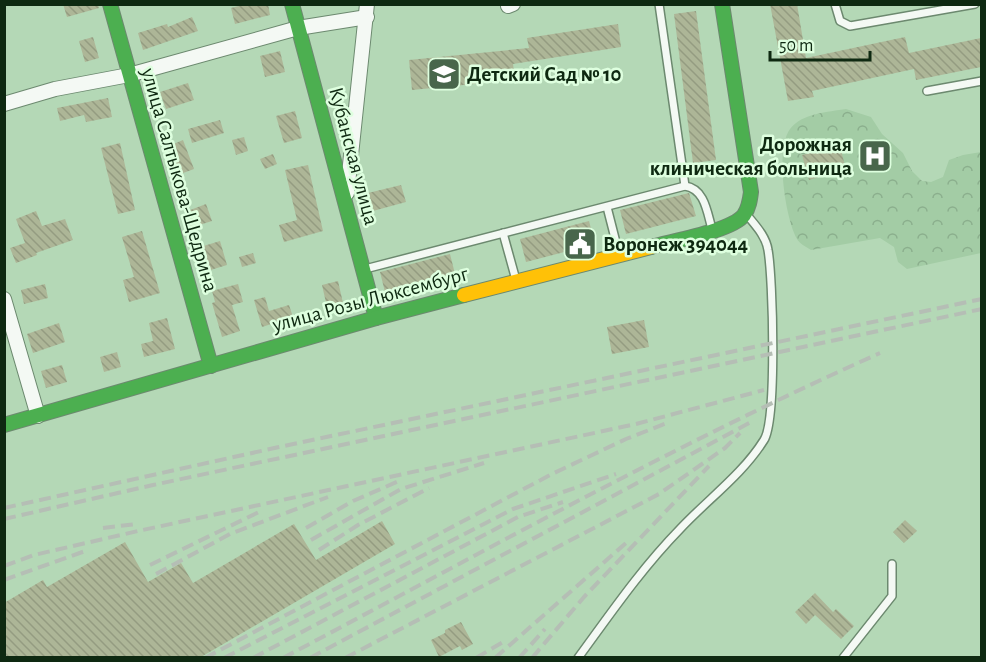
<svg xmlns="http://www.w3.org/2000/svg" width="986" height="662" font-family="'Alegreya Sans',sans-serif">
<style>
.forest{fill:url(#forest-crowns)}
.building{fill:url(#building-back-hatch)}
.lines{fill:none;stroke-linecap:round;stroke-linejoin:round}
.lane-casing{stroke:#6c896f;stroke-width:10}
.street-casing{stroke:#6c896f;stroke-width:16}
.fast-casing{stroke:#6c896f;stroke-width:16}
.slow-casing{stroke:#6c896f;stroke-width:16}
.lane{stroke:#f4f9f4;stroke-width:7}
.street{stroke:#f4f9f4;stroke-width:14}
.fast{stroke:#4caf50;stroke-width:14}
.slow{stroke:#ffc107;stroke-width:14}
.rail{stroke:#b5beb5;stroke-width:4;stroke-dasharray:12 6;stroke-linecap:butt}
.labels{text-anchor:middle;stroke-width:5;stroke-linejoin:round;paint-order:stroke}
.poi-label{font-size:21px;font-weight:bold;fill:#0e2911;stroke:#deffdf;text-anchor:start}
.street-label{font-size:21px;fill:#0e2911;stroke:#deffdf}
</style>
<defs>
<pattern id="forest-crowns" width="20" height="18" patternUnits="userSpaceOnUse" patternTransform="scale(1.5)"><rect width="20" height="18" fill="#a3cca5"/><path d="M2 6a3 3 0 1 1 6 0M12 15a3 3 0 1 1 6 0" fill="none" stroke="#8baf8d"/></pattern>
<pattern id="building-back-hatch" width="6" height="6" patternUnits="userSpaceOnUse" patternTransform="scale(1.5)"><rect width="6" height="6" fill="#adb697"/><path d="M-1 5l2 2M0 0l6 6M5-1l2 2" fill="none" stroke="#949c81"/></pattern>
</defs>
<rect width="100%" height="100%" fill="#b4d8b6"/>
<path class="forest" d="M846,109L871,117L882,134L903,153L912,171L922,181L931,182L943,177L949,160L963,155L981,152V253L907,269L898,262L894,247L880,238L811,250C806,247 799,243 797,239C785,218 775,149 790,129C802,113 828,112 846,109Z"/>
<g class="building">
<path d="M63,4H98L99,8L67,17Z"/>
<path d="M246,4H268L270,15L235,24L231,8Z"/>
<path d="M770,4H797L806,58L905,37L909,53L981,38V67L916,80L914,69L812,91L814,97L788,101Z"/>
<path d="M696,11L716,160L693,163L674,14Z"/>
<path d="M192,17L198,31L143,50L138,33L167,24L168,27Z"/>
<path d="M618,24L621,47L513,64L515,80L412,90L409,60L529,48L527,38Z"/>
<path d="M93,37L99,58L85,62L79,41Z"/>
<path d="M280,51L285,72L265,77L260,56Z"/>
<path d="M188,83L194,100L166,109L160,92Z"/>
<path d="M108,98L112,117L86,122L84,115L60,121L57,108Z"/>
<path d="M295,111L302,138L284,143L276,116Z"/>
<path d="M220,120L224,133L192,143L188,129Z"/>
<path d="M244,137L248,151L236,155L232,140Z"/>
<path d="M183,140L194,169L175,176L164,148Z"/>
<path d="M120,143L135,210L118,214L101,148Z"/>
<path d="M840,146L846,170L809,180L802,155Z"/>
<path d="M273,154L277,164L265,169L260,159Z"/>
<path d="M308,165L323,231L284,242L279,225L297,220L285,170Z"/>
<path d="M401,185L406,202L373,211L368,193Z"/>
<path d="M689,193L696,216L626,234L620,210Z"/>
<path d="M206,204L212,221L190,228L185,212Z"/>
<path d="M36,211L42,226L65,219L73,240L36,253L37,255L16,263L10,248L25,243L16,219Z"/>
<path d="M589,221L595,244L526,262L520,239Z"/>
<path d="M142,231L160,293L129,302L123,280L134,277L122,237Z"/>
<path d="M220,241L227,265L204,272L197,248Z"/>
<path d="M253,253L256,263L242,267L239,257Z"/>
<path d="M450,254L456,278L386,296L380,272Z"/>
<path d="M338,281L343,303L327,307L322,285Z"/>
<path d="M45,284L48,298L24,304L21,290Z"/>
<path d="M238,284L243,302L232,305L240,331L222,337L212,303L215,302L212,291Z"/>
<path d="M265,297L269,311L289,305L293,317L262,327L254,300Z"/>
<path d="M167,318L175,349L144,357L141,344L153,341L149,323Z"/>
<path d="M644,320L649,347L612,354L607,327Z"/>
<path d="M59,323L65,342L33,353L27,334Z"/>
<path d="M117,352L121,367L104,372L100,357Z"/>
<path d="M62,365L67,382L46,388L41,371Z"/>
<path d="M905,520L917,531L904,543L893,532Z"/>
<path d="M382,521L395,544L201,657H4V603L43,580L47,587L125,542L148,582L181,563L193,583L294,524L316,560Z"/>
<path d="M815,593L833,612L836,609L854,626L841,639L815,615L806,624L795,612Z"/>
<path d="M461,622L473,644L462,650L460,646L439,657L431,640L445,633V630Z"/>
</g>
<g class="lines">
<defs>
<g id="lane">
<path d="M659,4L685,186"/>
<path d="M835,4L840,21L850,26L975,4"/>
<path d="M927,91L982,81"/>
<path d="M607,207L619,254"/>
<path d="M503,233L516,280"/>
<path d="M365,269L685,186C705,189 707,212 712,229"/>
<path d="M578,658C611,613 641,569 680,529C708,499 742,475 764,440C777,419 773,278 768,250C766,236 755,225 747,215"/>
<path d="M843,658L892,596V564"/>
</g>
<g id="street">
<path d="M508,6L513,4"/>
<path d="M4,104L55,89L129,75L298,28L367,17"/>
<path d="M347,193L367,4"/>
<path d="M4,299L38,416"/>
</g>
<g id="fast">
<path d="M110,4L211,366"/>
<path d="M292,4L376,318"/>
<path d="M651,247C672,241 732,231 744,215C749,208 750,200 751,192L722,4"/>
<path d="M4,425L376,318L464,295"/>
</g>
<path id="slow" d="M464,295L651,247"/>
</defs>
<use href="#lane" class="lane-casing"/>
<use href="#street" class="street-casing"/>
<use href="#fast" class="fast-casing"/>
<use href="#slow" class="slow-casing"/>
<use href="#lane" class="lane"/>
<use href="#street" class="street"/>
<use href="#fast" class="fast"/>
<use href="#slow" class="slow"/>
<g class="rail">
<path d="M4,508L279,447L982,299"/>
<path d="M4,519L153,485L982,309"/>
<path d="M103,528L136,524"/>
<path d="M306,528L353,501L399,481"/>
<path d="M311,540L401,489L484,463"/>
<path d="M319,550L358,525L429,488"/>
<path d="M150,565L263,510"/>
<path d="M4,566L34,555L138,531L636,424L764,390"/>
<path d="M156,574L230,534L328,497"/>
<path d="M4,580L88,550"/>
<path d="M205,658L552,474L626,439L667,423"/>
<path d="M224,658L513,509L616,474"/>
<path d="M253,658L518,517L563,502"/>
<path d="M283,658C481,553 676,444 880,353"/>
<path d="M310,658L753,421"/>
<path d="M345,658L659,494L725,448L740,433"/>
<path d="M476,658L503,642"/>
<path d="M495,658L626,543"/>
<path d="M519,658L545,629"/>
<path d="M532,658L584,597L709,466"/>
</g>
</g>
<defs>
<symbol id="school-square" viewBox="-11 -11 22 22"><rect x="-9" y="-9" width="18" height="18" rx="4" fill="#48664b" stroke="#deffdf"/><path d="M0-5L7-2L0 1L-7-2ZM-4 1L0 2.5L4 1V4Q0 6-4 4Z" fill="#fff"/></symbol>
<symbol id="hospital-square" viewBox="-11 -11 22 22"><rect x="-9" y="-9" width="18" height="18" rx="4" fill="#48664b" stroke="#deffdf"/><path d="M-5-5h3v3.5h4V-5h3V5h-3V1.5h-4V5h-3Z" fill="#fff"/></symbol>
<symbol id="civic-square" viewBox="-11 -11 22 22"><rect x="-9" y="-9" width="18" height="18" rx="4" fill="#48664b" stroke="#deffdf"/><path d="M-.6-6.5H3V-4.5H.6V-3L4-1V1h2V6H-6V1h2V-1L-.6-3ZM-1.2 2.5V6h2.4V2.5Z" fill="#fff"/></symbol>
</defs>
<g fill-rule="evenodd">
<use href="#school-square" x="425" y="55" width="38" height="38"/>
<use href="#hospital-square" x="856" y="137" width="38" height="38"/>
<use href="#civic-square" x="561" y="225" width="38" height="38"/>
</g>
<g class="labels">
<g class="poi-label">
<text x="467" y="81">Детский Сад № 10</text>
<text x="852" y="151" text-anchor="end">Дорожная<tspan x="852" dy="24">клиническая больница</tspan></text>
<text x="603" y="251">Воронеж 394044</text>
</g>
<g class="street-label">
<text transform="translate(354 156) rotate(75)" y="7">Кубанская улица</text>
<text transform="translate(180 180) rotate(74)" y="7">улица Салтыкова-Щедрина</text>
<text transform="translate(370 299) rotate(-15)" y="7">улица Розы Люксембург</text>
</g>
</g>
<rect width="986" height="662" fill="none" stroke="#0e2911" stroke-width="12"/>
<path d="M770 51v9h100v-9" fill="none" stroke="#0e2911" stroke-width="3"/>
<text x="779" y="51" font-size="18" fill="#0e2911" stroke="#deffdf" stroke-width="4.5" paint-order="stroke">50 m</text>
</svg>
